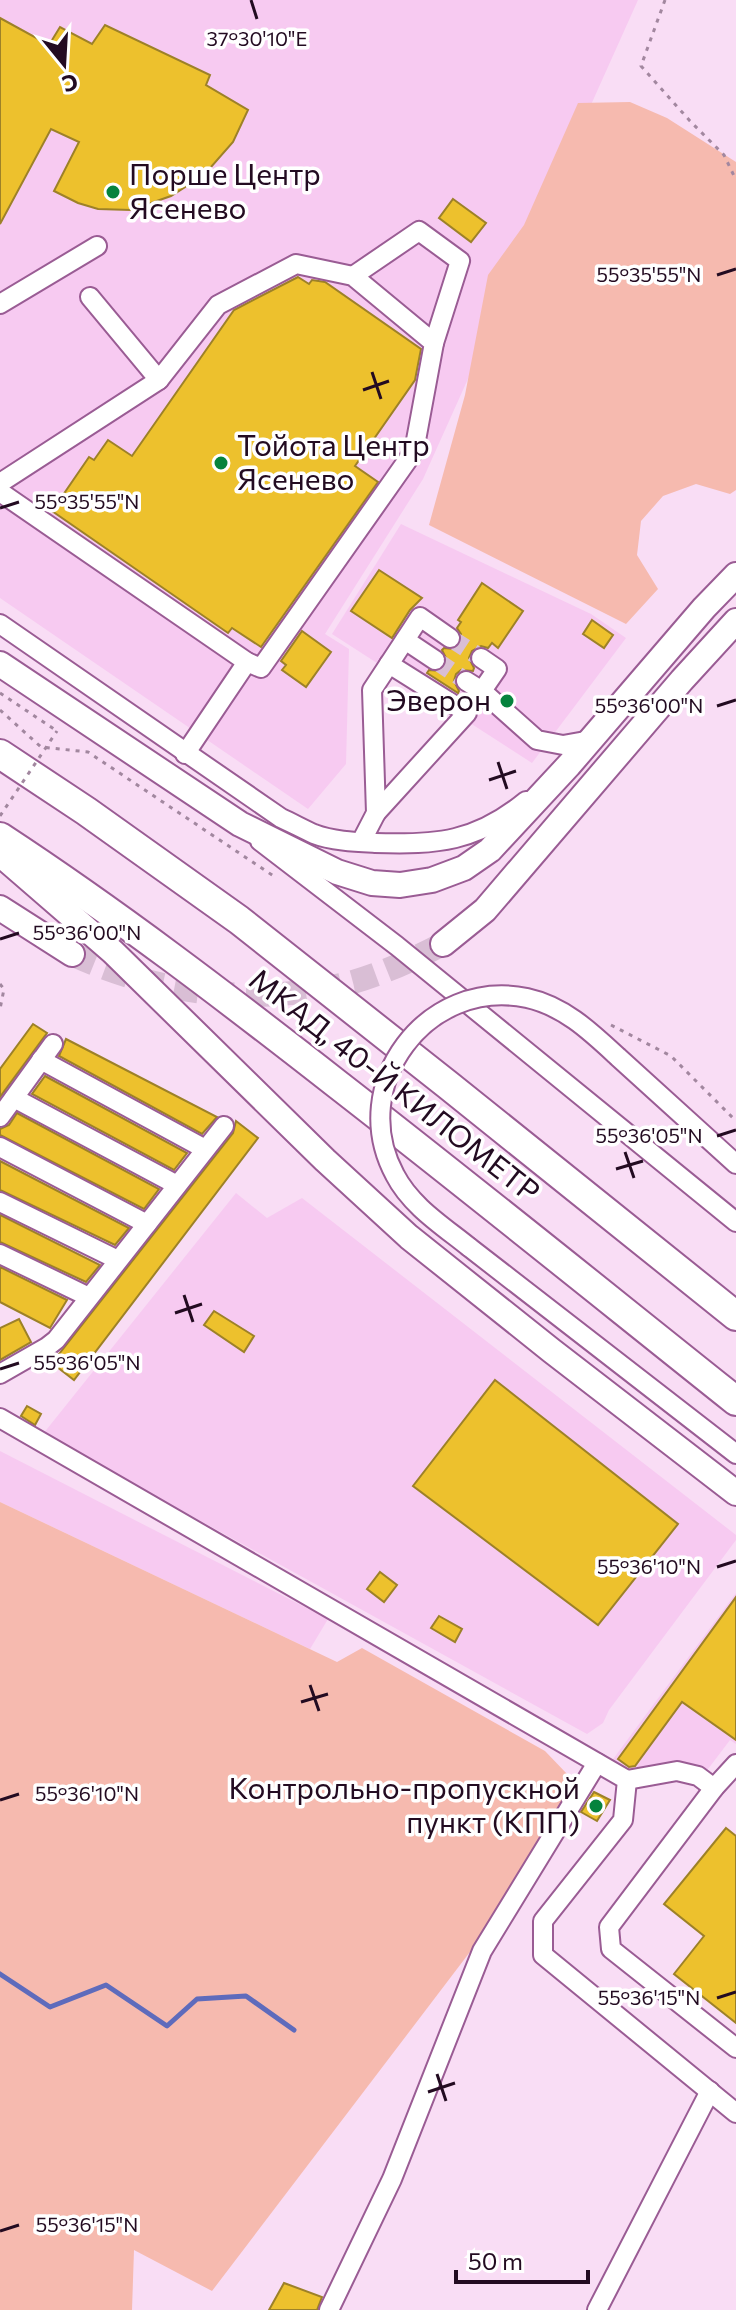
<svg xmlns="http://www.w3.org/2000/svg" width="736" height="2310" font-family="Commissioner,sans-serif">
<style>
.built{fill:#f7caf1}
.green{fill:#f6baaf}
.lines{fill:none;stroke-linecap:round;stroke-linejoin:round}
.stream{stroke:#5e6bbc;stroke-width:5}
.building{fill:#edc12d;stroke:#9d8128;stroke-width:2}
.minor-tunnel{stroke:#d9bed5;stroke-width:18;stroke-dasharray:18 9;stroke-linecap:butt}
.major-tunnel{stroke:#d9bed5;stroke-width:24;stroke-dasharray:24 12;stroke-linecap:butt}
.minor-casing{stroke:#9a5c94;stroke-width:22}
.major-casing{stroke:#9a5c94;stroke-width:28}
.highway-casing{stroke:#9a5c94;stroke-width:32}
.path{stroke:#a2879f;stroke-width:3;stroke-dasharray:4 6;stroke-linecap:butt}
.minor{stroke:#fff;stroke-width:18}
.major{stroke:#fff;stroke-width:24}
.highway{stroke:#fff;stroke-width:28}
.minor-bridge-casing{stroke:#9a5c94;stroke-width:22;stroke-linecap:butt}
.path-bridge{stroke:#a2879f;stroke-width:3;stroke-dasharray:4 6;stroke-linecap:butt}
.minor-bridge{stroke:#fff;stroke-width:18}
.ticks{fill:none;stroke:#230b21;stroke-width:3}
.poi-dot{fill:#05833d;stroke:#fff;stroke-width:3}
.labels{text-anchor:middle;stroke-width:7;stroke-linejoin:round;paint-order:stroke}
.poi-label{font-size:30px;fill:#230b21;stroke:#fff;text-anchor:start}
.street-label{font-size:30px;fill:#230b21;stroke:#fff}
.ticks-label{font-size:20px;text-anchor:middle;fill:#230b21;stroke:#fff;stroke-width:7;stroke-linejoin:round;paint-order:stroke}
</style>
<rect width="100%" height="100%" fill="#f9ddf5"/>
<g class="built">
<path d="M0,0H638L423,479L325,634L349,649L346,764L308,809L0,598Z"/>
<path d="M401,524L591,614L626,638L532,763L332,634Z"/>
<path d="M236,1193L267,1218L302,1198L736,1535V1540L609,1710L603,1723L587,1734L43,1434Z"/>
<path d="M0,1451L328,1619L310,1649L0,1502Z"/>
<path d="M736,1593V1744L730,1740L708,1769L679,1767L630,1775L611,1762Z"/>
</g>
<g class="green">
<path d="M630,102L667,118L736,162V490L730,494L696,484L663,496L641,521L637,555L658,589L626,624L429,525L465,395L488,275L524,225L578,103Z"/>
<path d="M0,1502L337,1662L362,1648L545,1751L568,1775L578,1810L212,2291L134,2250L132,2310H0Z"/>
</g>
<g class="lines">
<path class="stream" d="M0,1974L50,2007L106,1985L167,2026L197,1999L246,1996L294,2030"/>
</g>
<g class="building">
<path d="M0,18L49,45L60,27L92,44L105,25L210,75L206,85L248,110L233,142L204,175L171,196L131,210L98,209L78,203L54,191L79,142L51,129L0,224Z"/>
<path d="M453,199L486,223L471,242L439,218Z"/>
<path d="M298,277L309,284L312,280L325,282L421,349L415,380L355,466L378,482L261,647L232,628L228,633L52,511L89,457L94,460L108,440L132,456L234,310Z"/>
<path d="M379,570L422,598L410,610L392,638L351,611Z"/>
<path d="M482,583L523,611L498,648L492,643L488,648L481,646L472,651L469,658L474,668L473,671L461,670L456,674L454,681L459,691L458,693L427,673L429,670L440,671L445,666L447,660L442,650L444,648L454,649L460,644L461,634L457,628L461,622L458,620Z"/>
<path d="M592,620L613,635L604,648L583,634Z"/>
<path d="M302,631L331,652L306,687L282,670L286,665L281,661Z"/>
<path d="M33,1024L47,1033L0,1097V1069Z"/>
<path d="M66,1039L217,1117L202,1134L59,1056Z"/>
<path d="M45,1076L187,1153L174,1170L32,1094Z"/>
<path d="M17,1113L159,1189L144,1209L0,1135V1129L9,1125Z"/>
<path d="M236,1121L258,1138L74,1380L52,1363L233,1133Z"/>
<path d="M0,1161L129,1228L115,1245L0,1190Z"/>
<path d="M0,1215L100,1265L86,1282L0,1242Z"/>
<path d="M0,1267L67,1300L50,1328L0,1302Z"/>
<path d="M214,1311L254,1336L244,1352L204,1325Z"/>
<path d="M19,1319L31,1342L0,1360V1328Z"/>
<path d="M495,1380L678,1524L598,1625L413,1486Z"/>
<path d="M27,1406L41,1414L35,1425L21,1416Z"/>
<path d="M380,1572L397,1585L384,1602L367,1589Z"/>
<path d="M736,1597V1740L682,1702L635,1766L629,1767L618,1759Z"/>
<path d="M439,1616L462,1629L455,1642L431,1628Z"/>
<path d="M594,1792L610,1800L597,1821L581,1812Z"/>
<path d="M726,1828L736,1836V2023L674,1974L704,1936L664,1904Z"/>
<path d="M284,2283L322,2297L317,2310H269Z"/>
</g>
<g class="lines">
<g class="minor-tunnel">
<path d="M450,638L481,658"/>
<path d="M435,660L466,681"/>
</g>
<path class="major-tunnel" d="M72,954C160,995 258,1007 353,982C384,973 414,959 443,944"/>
<defs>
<g id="minor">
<path d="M353,276L419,231L460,261L434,343"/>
<path d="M0,304L97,246"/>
<path d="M159,380L218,305L296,264L353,276L434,343L414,451L261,668L247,662"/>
<path d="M0,483L159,380L90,297"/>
<path d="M0,492L247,662L185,754"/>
<path d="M0,624L281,818C292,823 303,829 314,834C332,841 356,842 375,843C437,845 476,842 526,801"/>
<path d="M405,640L435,660"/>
<path d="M466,681L482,691L537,740L563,745L591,740"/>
<path d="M475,701L497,669L481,658"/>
<path d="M376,813L467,713L389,664"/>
<path d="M260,841L397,946L736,1222"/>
<path d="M361,842L376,813L372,690L420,617L450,638"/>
<path d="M618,1057L736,1164"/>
<path d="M41,1060L205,1149"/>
<path d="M14,1098L177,1185"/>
<path d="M0,1117L53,1044"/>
<path d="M0,1147L147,1224"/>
<path d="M0,1202L118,1260"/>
<path d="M469,1247L736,1454"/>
<path d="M0,1254L89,1297"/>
<path d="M0,1374L47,1347L56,1340L224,1126"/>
<path d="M0,1418L627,1780L623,1820L543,1921V1955L736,2113"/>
<path d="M736,1764L714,1788L609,1927L611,1949L736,2048"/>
<path d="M627,1780L677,1771L698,1776L714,1788"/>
<path d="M329,2310L392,2179L482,1951L597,1763"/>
<path d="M597,2310L710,2091"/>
</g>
<g id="major">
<path d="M0,664L240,824L337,872L372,883L400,885L432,880L464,868L490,850L569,765L704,608L736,575"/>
<path d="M0,854L113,952L325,1160L409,1237L552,1351L736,1493"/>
<path d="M0,908L72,954"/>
<path d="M443,944L485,910L682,680L736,621"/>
</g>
<g id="highway">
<path d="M0,754L86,811L239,920L448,1085L736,1316"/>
<path d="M0,837C116,913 227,998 337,1084C471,1188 603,1295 736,1401"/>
</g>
</defs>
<use href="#minor" class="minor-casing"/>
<use href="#major" class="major-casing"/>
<use href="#highway" class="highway-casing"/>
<g class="path">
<path d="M665,0L641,66L690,121L724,155L736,180"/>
<path d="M0,693L57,731"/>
<path d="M0,710L41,747L88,752L275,877"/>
<path d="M0,984L4,989L0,1009"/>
<path d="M611,1025L671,1056L736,1121"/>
</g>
<use href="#minor" class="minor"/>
<use href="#major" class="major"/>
<use href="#highway" class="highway"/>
<defs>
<path id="minor-bridge" d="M469,1247C443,1226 411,1206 395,1175C346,1085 427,977 527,998C564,1006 591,1032 618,1057"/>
</defs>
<use href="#minor-bridge" class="minor-bridge-casing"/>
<path class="path-bridge" d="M0,816L57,731"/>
<use href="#minor-bridge" class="minor-bridge"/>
</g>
<path class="ticks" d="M251,0L257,19M717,275L736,269M372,372L381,399M363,390L389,381M0,508L19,502M717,706L736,700M498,762L507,789M489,780L516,771M0,939L19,933M717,1136L736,1130M625,1152L634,1178M616,1169L643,1161M184,1295L193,1322M175,1313L202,1304M0,1369L19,1363M717,1567L736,1561M310,1685L319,1711M301,1702L328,1694M0,1800L19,1794M717,1998L736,1992M437,2074L446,2101M428,2092L455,2083M0,2231L19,2225"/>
<g class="poi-dot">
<circle cx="113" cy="192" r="8"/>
<circle cx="221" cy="463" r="8"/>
<circle cx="507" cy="701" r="8"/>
<circle cx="596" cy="1806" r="8"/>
</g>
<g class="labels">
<g class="poi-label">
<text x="129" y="185">Порше Центр<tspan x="129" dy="34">Ясенево</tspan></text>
<text x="237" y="456">Тойота Центр<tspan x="237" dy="34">Ясенево</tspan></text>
<text x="491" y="711" text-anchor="end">Эверон</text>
<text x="580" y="1799" text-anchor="end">Контрольно-пропускной<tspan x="580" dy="34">пункт (КПП)</tspan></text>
</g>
<g class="street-label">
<text transform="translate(394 1086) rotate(38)" y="10">МКАД, 40-Й КИЛОМЕТР</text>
</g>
</g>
<g class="ticks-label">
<text x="257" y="46">37°30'10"E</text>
<text x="649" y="282">55°35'55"N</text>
<text x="87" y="509">55°35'55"N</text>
<text x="649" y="713">55°36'00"N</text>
<text x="87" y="940">55°36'00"N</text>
<text x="649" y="1143">55°36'05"N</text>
<text x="87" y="1370">55°36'05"N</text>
<text x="649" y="1574">55°36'10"N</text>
<text x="87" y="1801">55°36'10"N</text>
<text x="649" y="2005">55°36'15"N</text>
<text x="87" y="2232">55°36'15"N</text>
</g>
<g transform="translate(64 64) rotate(162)" stroke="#ffffff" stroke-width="6" paint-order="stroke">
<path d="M0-6L14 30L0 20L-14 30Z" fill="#230b21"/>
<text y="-12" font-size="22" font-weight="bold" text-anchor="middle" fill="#230b21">С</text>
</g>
<path d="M456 2270v12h132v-12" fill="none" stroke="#230b21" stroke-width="4"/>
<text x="468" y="2270" font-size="24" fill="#230b21" stroke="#ffffff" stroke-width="6" paint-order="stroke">50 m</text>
</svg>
